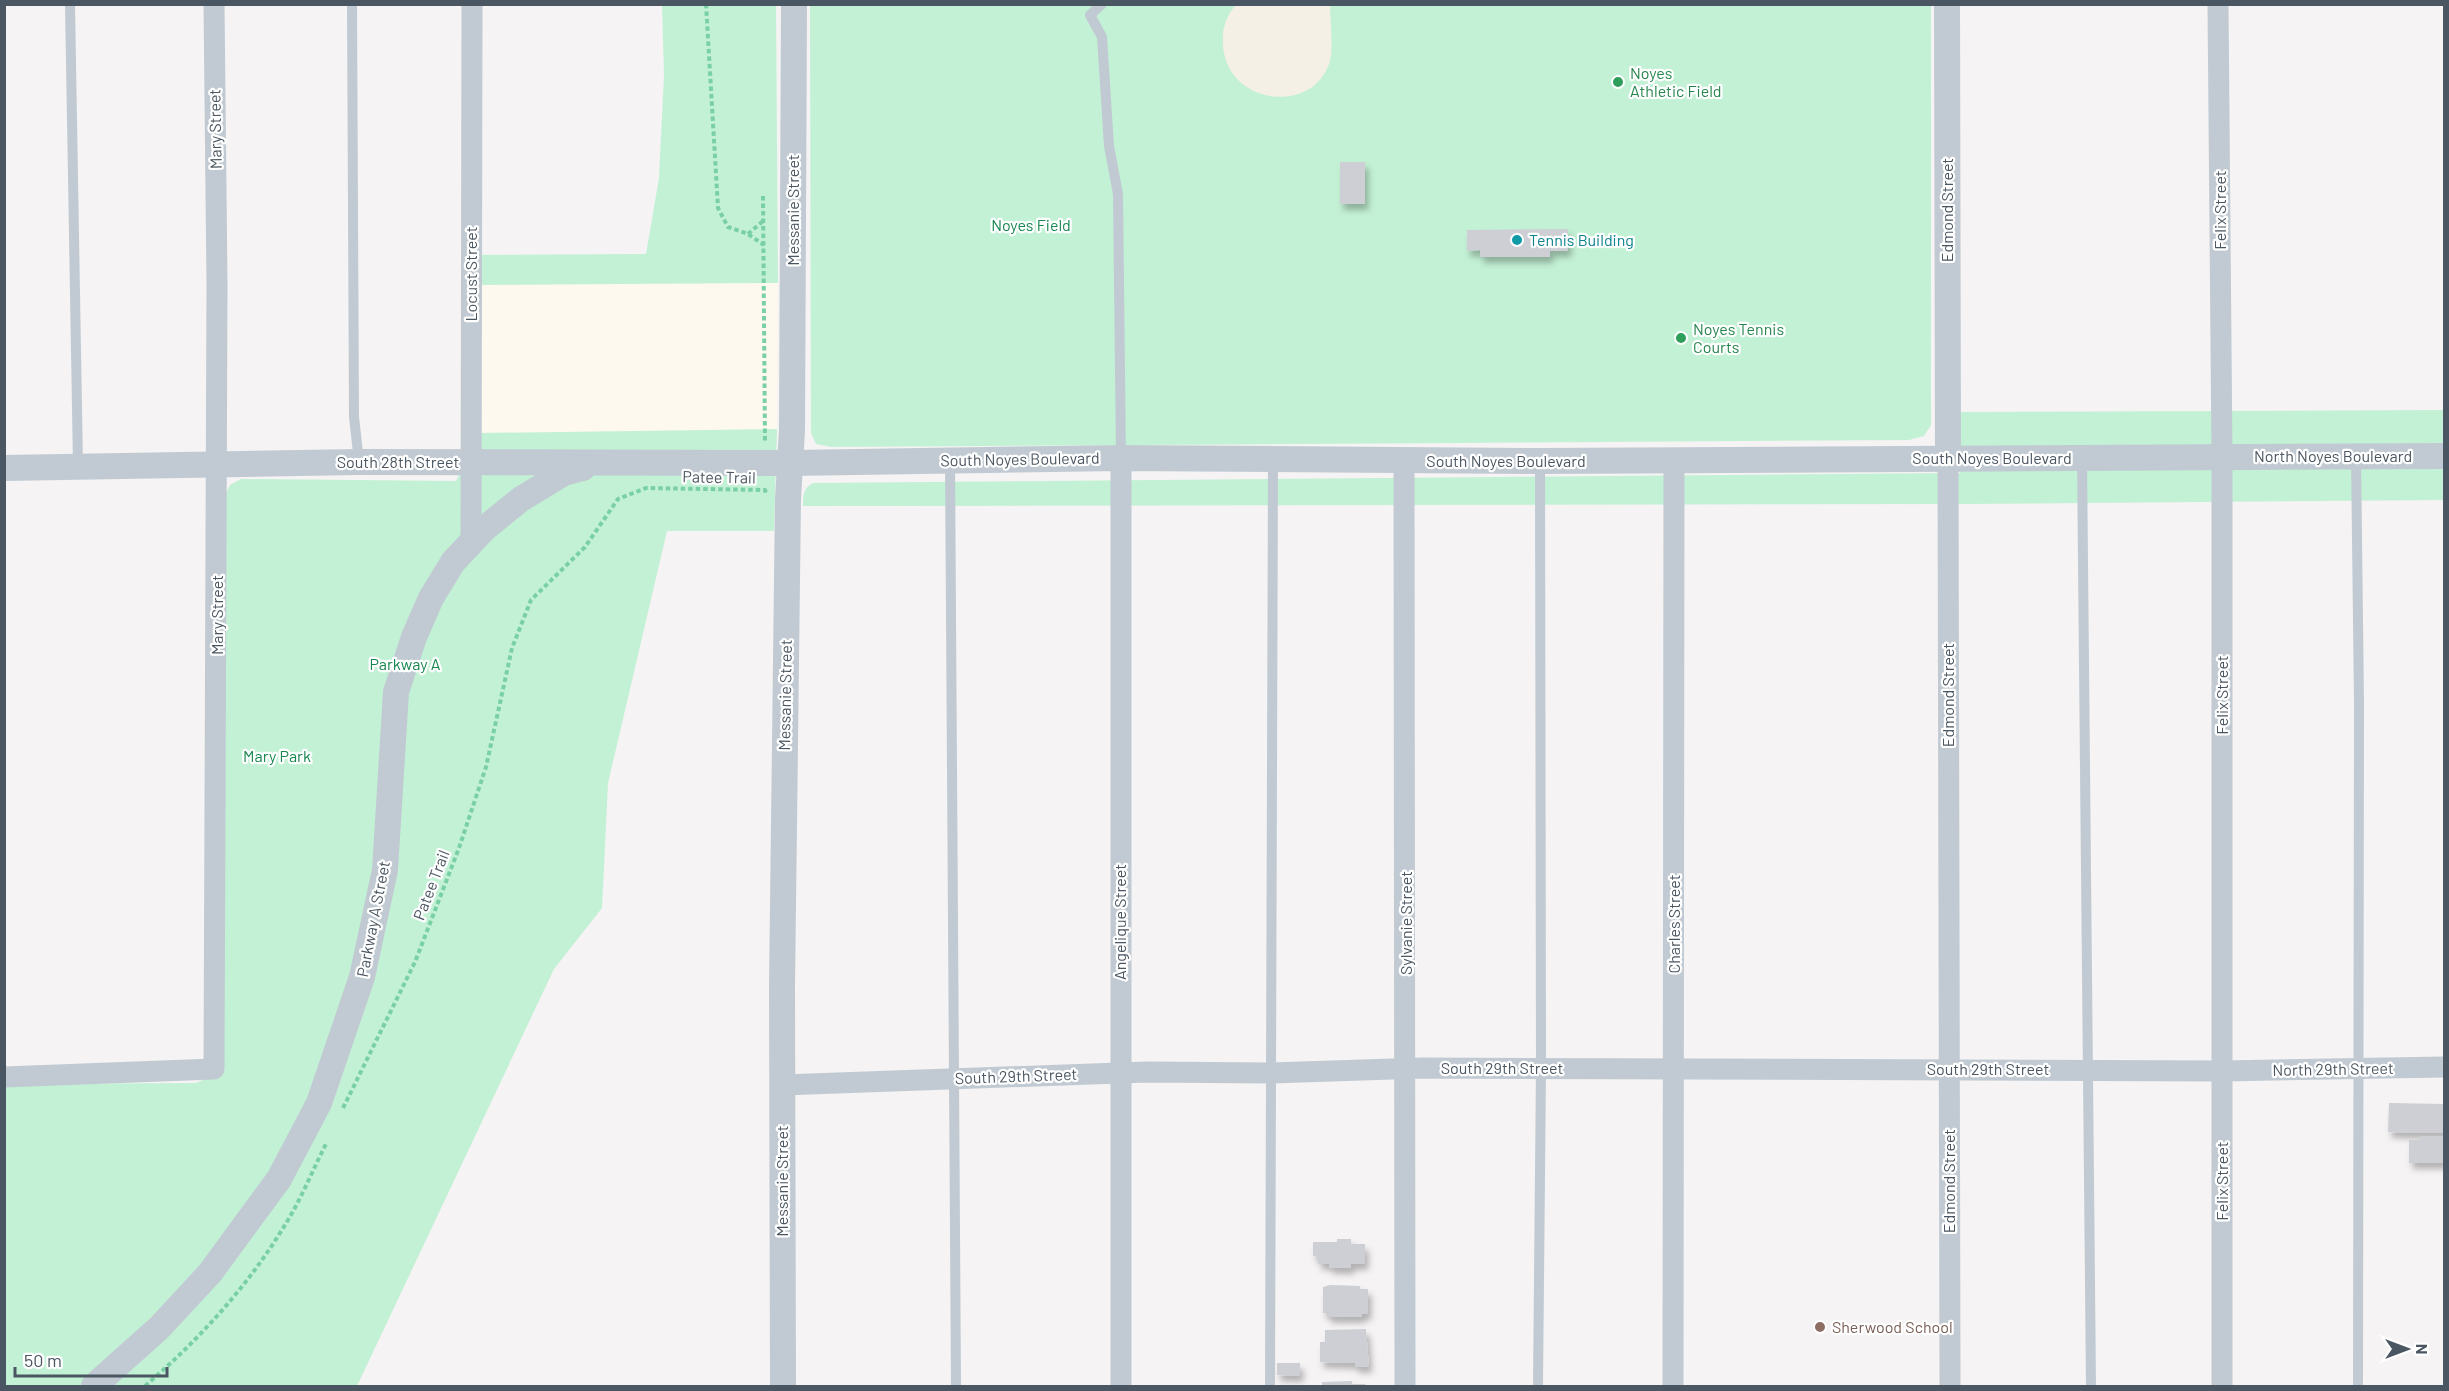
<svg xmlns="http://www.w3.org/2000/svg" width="2449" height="1391" font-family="Barlow,sans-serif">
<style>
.commercial{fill:#fdf9ef}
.green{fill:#c3f1d5}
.sand{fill:#f5f0e5}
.building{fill:#cdcfd5;filter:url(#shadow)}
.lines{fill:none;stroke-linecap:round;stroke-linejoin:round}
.path{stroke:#7ad0a6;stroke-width:4;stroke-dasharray:4.5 3;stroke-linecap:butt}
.service{stroke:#c1cad2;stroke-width:10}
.minor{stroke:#c1cad2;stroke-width:21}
.tertiary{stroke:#c1cad2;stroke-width:26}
.leisure-dot{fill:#2e9e5b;stroke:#fff;stroke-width:2}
.culture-dot{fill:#0f9aa8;stroke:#fff;stroke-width:2}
.education-dot{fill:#8d6e63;stroke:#fff;stroke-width:2}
.labels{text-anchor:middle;stroke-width:4.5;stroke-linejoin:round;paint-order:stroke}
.leisure-label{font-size:16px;fill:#27864d;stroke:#fff;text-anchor:start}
.street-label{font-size:16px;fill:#4a5661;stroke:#fff}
.park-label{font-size:16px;fill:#17864f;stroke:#fff}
.culture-label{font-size:16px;fill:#0d838f;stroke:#fff;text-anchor:start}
.education-label{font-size:16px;fill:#785e54;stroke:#fff;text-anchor:start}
</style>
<defs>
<filter id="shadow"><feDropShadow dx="3.5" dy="6" stdDeviation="3" flood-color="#0004"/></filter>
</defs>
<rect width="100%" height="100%" fill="#f5f3f3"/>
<path class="commercial" d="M778,283L777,429L481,433V285Z"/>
<g class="green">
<path d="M662,5H776L778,283L481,285L479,255L646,254L659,178L664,75Z"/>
<path d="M810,5H1931V425L1924,436L1909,440L832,447L816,444L811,433Z"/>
<path d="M2444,410V500L1961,504L803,506C803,496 803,488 813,483L1960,473L1959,412Z"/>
<path d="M777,429L774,531H667L608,783L602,908L554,969L357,1386H5L4,1084L196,1083L209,1077L224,497L230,485L241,479L456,481L481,433Z"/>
</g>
<path class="sand" d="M1237,4L1330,5C1330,20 1334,51 1329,64C1310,118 1219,103 1223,37C1223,25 1228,13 1237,4Z"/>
<g class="building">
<rect x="1340" y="162" width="25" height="42"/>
<path d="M1568,229V251H1550V257H1480V250L1467,251V230Z"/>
<path d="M2389,1103L2444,1104V1133L2388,1132Z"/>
<path d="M2420,1136H2444V1163H2409V1140H2420Z"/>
<path d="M1337,1239H1351V1244H1365V1264H1351V1268H1329V1264H1318V1256H1313V1242H1337Z"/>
<path d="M1330,1285L1360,1286V1289H1368V1314H1362V1317H1328V1313H1323V1287Z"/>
<path d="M1366,1329L1369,1367H1355V1363L1320,1362V1342H1325V1330Z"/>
<path d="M1277,1363H1300V1376L1277,1375Z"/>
<path d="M1352,1381V1384H1365V1386H1322V1382Z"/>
</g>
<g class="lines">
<g class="path">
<path d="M706,4L718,208L728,227L748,234L764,245"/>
<path d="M763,196L765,441"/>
<path d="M748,234L763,221"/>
<path d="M343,1108L415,962L459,848L486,767L512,648L531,600L585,547L618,499L646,488L765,490L766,493"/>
<path d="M145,1386C201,1338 250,1284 288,1220C303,1195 314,1167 327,1142"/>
</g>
<g class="service">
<path d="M70,4L78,466"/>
<path d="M352,4L354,417L359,462"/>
<path d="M1102,4L1090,15L1102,37L1109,146L1118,194L1121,458"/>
<path d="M2356,457L2359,703L2358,1386"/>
<path d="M2082,458L2091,1386"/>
<path d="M950,460L956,1386"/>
<path d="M1270,1386L1273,460"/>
<path d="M1538,1386L1541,1068L1540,462"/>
</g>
<g class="minor">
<path d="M2218,4L2222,457V1386"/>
<path d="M1121,458V1386"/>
<path d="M1948,458L1950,1386"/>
<path d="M1404,460L1405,1386"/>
<path d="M471,543L472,4"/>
<path d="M4,1077L214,1069L217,284L214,4"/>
<path d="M782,1085L1147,1072L1271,1073L1423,1068L2222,1071L2444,1067"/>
<path d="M1673,1386L1674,461"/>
</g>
<g class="tertiary">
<path d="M1947,4L1948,458"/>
<path d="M4,468L359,462L791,463L1121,458L1540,461L2444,456"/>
<path d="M94,1386L159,1328L210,1273L279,1179L319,1103L362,977L385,870L396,692L414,637L431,598L453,562L484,529L521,499L564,473L583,468"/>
<path d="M783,1386L782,987L788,499L792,430L794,4"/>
</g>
</g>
<g class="leisure-dot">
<circle cx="1618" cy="82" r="6"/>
<circle cx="1681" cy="338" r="6"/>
</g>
<circle class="culture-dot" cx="1517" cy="240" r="6"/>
<circle class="education-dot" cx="1820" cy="1327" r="6"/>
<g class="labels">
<g class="leisure-label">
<text x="1630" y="79">Noyes<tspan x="1630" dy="18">Athletic Field</tspan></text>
<text x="1693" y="335">Noyes Tennis<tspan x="1693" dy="18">Courts</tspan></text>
</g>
<g class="street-label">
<text transform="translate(215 129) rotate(-91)" y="6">Mary Street</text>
<text transform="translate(793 210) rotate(-90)" y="6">Messanie Street</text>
<text transform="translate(1947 210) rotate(-90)" y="6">Edmond Street</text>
<text transform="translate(2220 210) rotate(-90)" y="6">Felix Street</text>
<text transform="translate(471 274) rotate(-90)" y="6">Locust Street</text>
<text x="2333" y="462">North Noyes Boulevard</text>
<text x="1992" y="464">South Noyes Boulevard</text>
<text transform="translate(1020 459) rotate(-1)" y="6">South Noyes Boulevard</text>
<text x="1506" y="467">South Noyes Boulevard</text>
<text x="398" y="468">South 28th Street</text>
<text transform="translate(719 477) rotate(1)" y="6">Patee Trail</text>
<text transform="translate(217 615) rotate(-90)" y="6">Mary Street</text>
<text transform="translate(785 695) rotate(-89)" y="6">Messanie Street</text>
<text transform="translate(1948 695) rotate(-90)" y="6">Edmond Street</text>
<text transform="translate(2222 695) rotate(-90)" y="6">Felix Street</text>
<text transform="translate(431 885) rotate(-69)" y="6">Patee Trail</text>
<text transform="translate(373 919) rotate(-79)" y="6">Parkway A Street</text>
<text transform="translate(1120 922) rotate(-90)" y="6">Angelique Street</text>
<text transform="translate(1406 923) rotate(-90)" y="6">Sylvanie Street</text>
<text transform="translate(1674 924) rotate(-90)" y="6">Charles Street</text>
<text x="1502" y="1074">South 29th Street</text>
<text x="1988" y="1075">South 29th Street</text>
<text transform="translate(2333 1069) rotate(-1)" y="6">North 29th Street</text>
<text transform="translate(1016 1076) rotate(-2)" y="6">South 29th Street</text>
<text transform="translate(782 1181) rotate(-90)" y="6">Messanie Street</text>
<text transform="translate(1949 1181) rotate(-90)" y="6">Edmond Street</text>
<text transform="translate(2222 1181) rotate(-90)" y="6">Felix Street</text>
</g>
<g class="park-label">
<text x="1031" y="231">Noyes Field</text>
<text x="405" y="670">Parkway A</text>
<text x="277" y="762">Mary Park</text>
</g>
<g class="culture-label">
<text x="1529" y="246">Tennis Building</text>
</g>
<g class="education-label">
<text x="1832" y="1333">Sherwood School</text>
</g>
</g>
<rect width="2449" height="1391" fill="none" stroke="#4a5661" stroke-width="12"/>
<g transform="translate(2407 1349) rotate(90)" stroke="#ffffff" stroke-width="4.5" paint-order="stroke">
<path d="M0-4.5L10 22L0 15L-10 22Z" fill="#4a5661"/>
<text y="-9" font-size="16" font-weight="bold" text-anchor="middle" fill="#4a5661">N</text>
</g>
<path d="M15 1367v9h152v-9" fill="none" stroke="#4a5661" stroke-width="3"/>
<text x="24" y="1367" font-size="18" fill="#4a5661" stroke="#ffffff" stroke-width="4.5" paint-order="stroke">50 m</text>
</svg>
